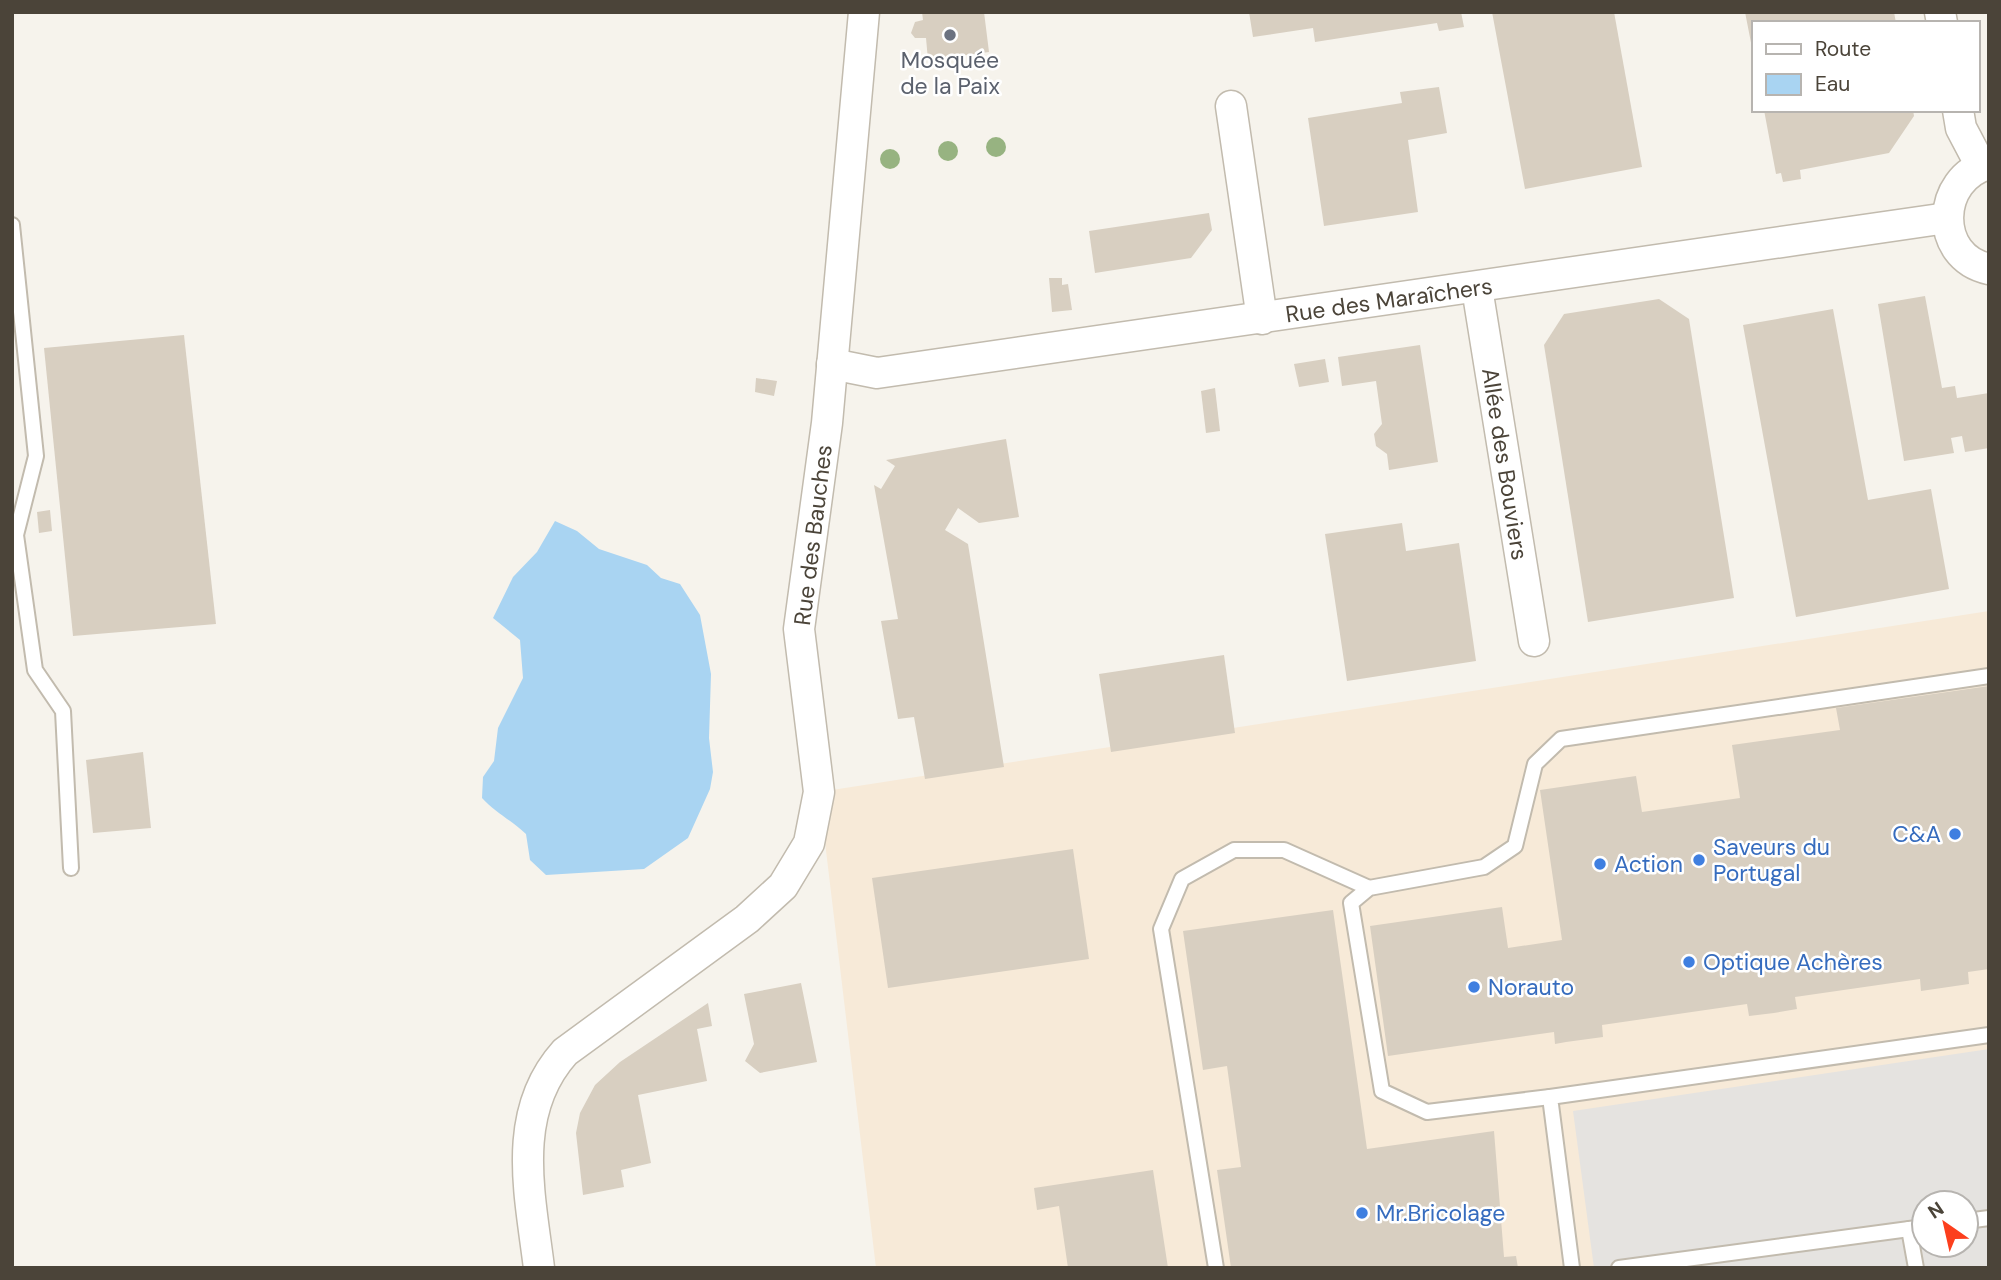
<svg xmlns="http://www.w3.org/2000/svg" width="2001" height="1280" font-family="'DM Sans',sans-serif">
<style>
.commercial{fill:#f7ead8;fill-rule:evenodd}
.parking{fill:#e5e3e0;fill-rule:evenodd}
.water{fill:#a9d4f2}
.building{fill:#d8cfc1}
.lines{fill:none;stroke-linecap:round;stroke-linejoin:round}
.lane-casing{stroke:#c2bbae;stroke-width:18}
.street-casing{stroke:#c2bbae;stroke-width:33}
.lane{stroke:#fff;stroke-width:14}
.street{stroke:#fff;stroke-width:30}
.tree{fill:#97b381}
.worship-dot{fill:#6b7280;stroke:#fff;stroke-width:2.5}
.shop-dot{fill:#3f7fe0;stroke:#fff;stroke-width:2.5}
.labels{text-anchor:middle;stroke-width:5;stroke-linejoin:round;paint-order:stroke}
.worship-label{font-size:23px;fill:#5b616d;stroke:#fff}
.street-label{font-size:23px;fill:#4b4439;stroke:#fff}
.shop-label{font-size:23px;fill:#366cbe;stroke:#fff;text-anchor:start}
</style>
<rect width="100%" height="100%" fill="#f6f3ec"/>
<path class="commercial" d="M1989,611V1268H876L819,792ZM1924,1203H1966V1245H1924Z"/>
<path class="parking" d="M1989,1049V1268H1594L1573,1111ZM1924,1203H1966V1245H1924Z"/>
<path class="water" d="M555,521L577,531L599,549L647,565L661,578L680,584L700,615L711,674L709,738L713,772L710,789L688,838L644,869L546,875L530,860L526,834C511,820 496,813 482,798L483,777L494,761L498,728L523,678L520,640L493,618L513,577L537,552Z"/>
<g class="building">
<path d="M922,12H984L989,52L928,60L926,38H915L911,33L915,22L923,20Z"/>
<path d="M1249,12H1461L1464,27L1439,31L1437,23L1315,42L1313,28L1253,37Z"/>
<path d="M1492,12H1614L1642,167L1525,189Z"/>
<path d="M1745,12H1894L1896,23H1754L1753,53Z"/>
<path d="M1439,87L1447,133L1408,140L1418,212L1324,226L1308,118L1402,103L1400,92Z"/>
<path d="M1764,110H1913L1914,116L1889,153L1800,170L1801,179L1783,182L1781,173L1776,174Z"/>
<path d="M1209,213L1212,230L1191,258L1095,273L1089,231Z"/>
<path d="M1049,278H1062V285L1068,284L1072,310L1052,312Z"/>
<path d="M1925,296L1942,388L1955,386L1957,398L1989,393V448L1965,452L1962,436L1951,438L1954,453L1904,461L1878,304Z"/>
<path d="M1659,299L1689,319L1734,598L1588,622L1544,345L1564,314Z"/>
<path d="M1833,309L1868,500L1931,489L1949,589L1796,617L1743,325Z"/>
<path d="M184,335L216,624L73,636L44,348Z"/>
<path d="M1420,345L1438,462L1389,470L1387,454L1376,446L1374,434L1382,424L1376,381L1342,386L1338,357Z"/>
<path d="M1325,359L1329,382L1299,387L1294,364Z"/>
<path d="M756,378L777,381L774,396L755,392Z"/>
<path d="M1215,388L1220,431L1206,433L1201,391Z"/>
<path d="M1006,439L1019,517L979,523L958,508L945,530L968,544L1004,767L925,779L914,717L898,719L881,621L898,619L874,485L881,489L895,466L886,460Z"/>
<path d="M50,510L52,531L39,533L37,512Z"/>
<path d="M1402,523L1406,551L1459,543L1476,661L1347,681L1325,534Z"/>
<path d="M1224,655L1235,733L1111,752L1099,674Z"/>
<path d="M1989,686V969L1968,972L1969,984L1921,991L1920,979L1795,997L1797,1009L1774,1013L1749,1016L1747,1004L1602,1025L1603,1037L1566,1042L1555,1044L1554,1032L1388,1056L1370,926L1502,907L1508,948L1562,940L1540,790L1636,776L1642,812L1740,798L1732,745L1840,730L1836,708Z"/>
<path d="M143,752L151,828L93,833L86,760Z"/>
<path d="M1073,849L1089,959L888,988L872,878Z"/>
<path d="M1333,910L1367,1149L1494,1131L1504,1257L1516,1256L1518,1268H1231L1217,1170L1241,1167L1227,1066L1203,1070L1183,931Z"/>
<path d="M801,983L817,1062L760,1073L745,1061L754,1044L744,994Z"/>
<path d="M708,1003L712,1026L697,1029L707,1081L638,1095L651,1163L621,1170L624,1187L583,1195L576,1133L580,1113L595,1085L620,1062Z"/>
<path d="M1153,1170L1168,1268H1068L1059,1206L1037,1210L1034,1188Z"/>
</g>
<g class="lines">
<defs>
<g id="lane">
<path d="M12,225L36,456L16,535L35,670L63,711L71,868"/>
<path d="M1550,1097L1427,1112L1382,1091L1351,903L1369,888L1484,867L1515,846L1535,764L1561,739L1989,676"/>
<path d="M1966,1221L1989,1218"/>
<path d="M1909,1229L1916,1268"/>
<path d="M1216,1268L1161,929L1182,879L1234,850H1284L1369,888"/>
<path d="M1572,1268L1550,1097L1989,1035"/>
<path d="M1619,1268L1924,1227"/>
</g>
<g id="street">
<path d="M1940,12L1942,23"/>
<path d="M1231,106L1262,319"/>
<path d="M1958,110L1961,128L1981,166"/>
<path d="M1989,164C1936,178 1933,257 1989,269"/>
<path d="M1477,288L1534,641"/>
<path d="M832,364L877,373L1947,218"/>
<path d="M539,1268C530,1194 510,1113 565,1052L747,919L783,886L809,843L819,792L799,629L827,423L864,12"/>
</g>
</defs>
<use href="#lane" class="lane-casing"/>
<use href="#street" class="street-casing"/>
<use href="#lane" class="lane"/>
<use href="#street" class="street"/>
</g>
<g class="tree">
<circle cx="996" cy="147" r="10"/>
<circle cx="948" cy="151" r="10"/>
<circle cx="890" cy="159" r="10"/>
</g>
<circle class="worship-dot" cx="950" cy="35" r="7"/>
<g class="shop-dot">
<circle cx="1955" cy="834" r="7"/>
<circle cx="1699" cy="860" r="7"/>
<circle cx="1600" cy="864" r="7"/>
<circle cx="1689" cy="962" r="7"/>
<circle cx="1474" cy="987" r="7"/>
<circle cx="1362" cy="1213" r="7"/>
</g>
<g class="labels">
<g class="worship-label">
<text x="950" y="68">Mosquée<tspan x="950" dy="26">de la Paix</tspan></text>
</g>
<g class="street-label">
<text transform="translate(1389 300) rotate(-8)" y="8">Rue des Maraîchers</text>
<text transform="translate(1505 464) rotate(81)" y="8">Allée des Bouviers</text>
<text transform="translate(813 535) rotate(-83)" y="8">Rue des Bauches</text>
</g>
<g class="shop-label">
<text x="1941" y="842" text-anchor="end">C&amp;A</text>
<text x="1713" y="855">Saveurs du<tspan x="1713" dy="26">Portugal</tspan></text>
<text x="1614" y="872">Action</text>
<text x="1703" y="970">Optique Achères</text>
<text x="1488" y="995">Norauto</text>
<text x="1376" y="1221">Mr.Bricolage</text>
</g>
</g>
<rect width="2001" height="1280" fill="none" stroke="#4b4439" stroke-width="28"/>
<rect x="1752" y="21" width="228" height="91" fill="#ffffff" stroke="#b7b4b0" stroke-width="2"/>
<rect x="1766" y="44" width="35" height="10" fill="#ffffff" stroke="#b7b4b0" stroke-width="2"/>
<text x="1815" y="56" font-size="21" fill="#4b4439">Route</text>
<rect x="1766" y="74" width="35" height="21" fill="#a9d4f2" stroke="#b7b4b0" stroke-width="2"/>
<text x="1815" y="91" font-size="21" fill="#4b4439">Eau</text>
<g transform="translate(1945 1224) rotate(326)"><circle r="33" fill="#ffffff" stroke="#b7b4b0" stroke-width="2"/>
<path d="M0-5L12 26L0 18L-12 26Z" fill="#fc3f1d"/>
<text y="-10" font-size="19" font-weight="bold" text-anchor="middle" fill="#4b4439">N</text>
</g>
</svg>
